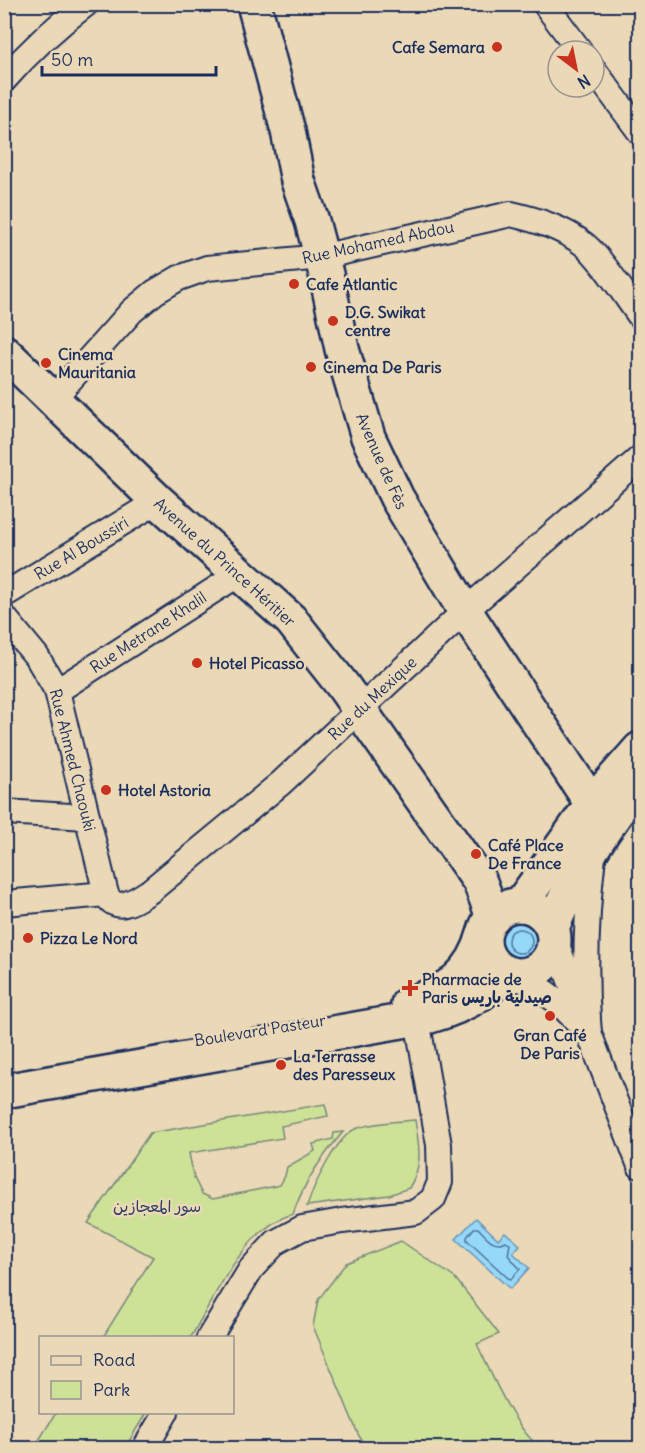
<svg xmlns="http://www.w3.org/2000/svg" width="645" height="1453" font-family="Delius,'Playpen Sans Arabic',sans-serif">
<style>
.green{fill:#cee297;stroke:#74887a;stroke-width:1.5}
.water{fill:#96d8f8;stroke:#6594ba;stroke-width:1.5}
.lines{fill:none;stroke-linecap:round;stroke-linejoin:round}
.shore{stroke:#4c739c;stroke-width:1.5}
.street-casing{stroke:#1b2f5e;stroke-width:28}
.secondary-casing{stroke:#1b2f5e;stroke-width:38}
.street{stroke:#ebd8b6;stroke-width:24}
.secondary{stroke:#ebd8b6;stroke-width:33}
.poi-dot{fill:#c8321e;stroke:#ebd8b6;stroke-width:2}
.labels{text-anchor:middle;stroke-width:5;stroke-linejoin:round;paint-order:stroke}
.poi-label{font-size:16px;font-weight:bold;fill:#1b2f5e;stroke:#ebd8b6;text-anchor:start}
.street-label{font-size:16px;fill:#1b2f5e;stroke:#ebd8b6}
.park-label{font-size:16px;fill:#2d4164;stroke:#ebd8b6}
</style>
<rect width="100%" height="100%" fill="#ebd8b6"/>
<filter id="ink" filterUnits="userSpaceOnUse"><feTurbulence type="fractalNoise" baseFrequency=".0167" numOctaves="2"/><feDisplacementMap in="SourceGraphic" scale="12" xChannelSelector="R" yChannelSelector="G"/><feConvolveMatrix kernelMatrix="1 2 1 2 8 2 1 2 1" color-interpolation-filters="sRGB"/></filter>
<g filter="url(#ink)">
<g class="green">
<path d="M325,1104L328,1116L281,1126L283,1138L189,1153L194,1178L202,1194L213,1199L280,1185L285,1176L287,1167L315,1151L313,1144L333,1139L334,1133L343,1132C321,1158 304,1182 293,1214C244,1228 215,1296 191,1337H103L153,1257L88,1223L150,1133Z"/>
<path d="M415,1120C419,1147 424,1163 409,1188L389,1195L307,1206C313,1187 338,1133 358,1128C376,1122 396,1122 415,1120Z"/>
<path d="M401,1241L455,1278L499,1334L477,1344C491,1373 515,1430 541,1448H368L359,1436L313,1326L318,1300L346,1263Z"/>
<path d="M56,1413V1412L146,1413L125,1448H87L83,1442L67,1448H34Z"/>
</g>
<g class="water">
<circle cx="520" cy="941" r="25"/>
<path d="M476,1218L498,1239L505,1232L520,1245L513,1253L529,1268L510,1289L456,1239Z"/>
</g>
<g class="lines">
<g class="shore">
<circle cx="520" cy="941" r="12"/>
<path d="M474,1228H478C486,1236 494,1248 506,1241L510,1244L508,1255L520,1269L511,1279L508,1278L467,1240V1237Z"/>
</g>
<defs>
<g id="street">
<path d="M545,4L580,51"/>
<path d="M594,70L640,132"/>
<path d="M4,80C29,51 55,27 86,4"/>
<path d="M53,399L132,311L155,292L179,278L207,268L321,257L511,214C537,220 563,228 585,245C602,259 626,297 640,316"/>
<path d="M4,595L158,501"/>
<path d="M4,617L37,657L57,691L106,894C116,915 136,900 150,891L281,783L465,611L640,458"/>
<path d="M57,691L239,574"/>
<path d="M4,812L87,817"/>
<path d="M4,903L106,894"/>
<path d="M554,937L579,1005"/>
<path d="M523,976L558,1002L589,1033L640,1166"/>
<path d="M589,1033C584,973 586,915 593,856"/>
<path d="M209,1338L251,1269L276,1242L302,1228L342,1221L416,1212L433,1199L440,1182L439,1145L417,1019"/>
<path d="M145,1448L166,1412"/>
</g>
<g id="secondary">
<path d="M254,4L288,131L298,181L312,221L326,274L342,349L368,437L397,498L465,611L592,804L594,845"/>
<path d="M4,352L158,501L291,620L343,686L480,882L493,917"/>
<circle cx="519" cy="940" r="35"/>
<path d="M520,905L595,800L640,749"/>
<path d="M552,927C575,875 603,825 640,783"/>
<path d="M408,1004C447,992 473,975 484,934"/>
<path d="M4,1091L430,1016C459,1008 484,995 505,973"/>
</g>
</defs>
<use href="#street" class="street-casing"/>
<use href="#secondary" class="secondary-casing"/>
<use href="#street" class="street"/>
<use href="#secondary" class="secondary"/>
</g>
</g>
<g class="poi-dot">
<circle cx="497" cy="47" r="6"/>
<circle cx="294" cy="284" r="6"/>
<circle cx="333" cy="321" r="6"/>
<circle cx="46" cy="363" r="6"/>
<circle cx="311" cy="367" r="6"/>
<circle cx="197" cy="663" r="6"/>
<circle cx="106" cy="790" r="6"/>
<circle cx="476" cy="854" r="6"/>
<circle cx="28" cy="938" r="6"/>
<path d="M407 979h6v6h6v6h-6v6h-6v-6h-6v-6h6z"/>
<circle cx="550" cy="1016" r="6"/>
<circle cx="281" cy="1065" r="6"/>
</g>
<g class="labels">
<g class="poi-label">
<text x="485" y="53" text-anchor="end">Cafe Semara</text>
<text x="306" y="290">Cafe Atlantic</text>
<text x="345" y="318">D.G. Swikat<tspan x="345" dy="18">centre</tspan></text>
<text x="58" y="360">Cinema<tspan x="58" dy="18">Mauritania</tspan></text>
<text x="323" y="373">Cinema De Paris</text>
<text x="209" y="669">Hotel Picasso</text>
<text x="118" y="796">Hotel Astoria</text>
<text x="488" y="851">Café Place<tspan x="488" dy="18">De France</tspan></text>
<text x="40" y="944">Pizza Le Nord</text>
<text x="422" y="985">Pharmacie de<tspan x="422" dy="18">Paris صيدلية باريس</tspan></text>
<text x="550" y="1041" text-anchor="middle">Gran Café<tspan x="550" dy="18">De Paris</tspan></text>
<text x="293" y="1062">La Terrasse<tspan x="293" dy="18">des Paresseux</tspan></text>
</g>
<g class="street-label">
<text transform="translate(378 242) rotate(-12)" y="6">Rue Mohamed Abdou</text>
<text transform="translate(382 461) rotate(66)" y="6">Avenue de Fès</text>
<text transform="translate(81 548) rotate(-31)" y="6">Rue Al Boussiri</text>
<text transform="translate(225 562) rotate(42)" y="6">Avenue du Prince Héritier</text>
<text transform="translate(148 632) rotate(-33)" y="6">Rue Metrane Khalil</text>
<text transform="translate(372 698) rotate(-43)" y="6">Rue du Mexique</text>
<text transform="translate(73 760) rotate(76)" y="6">Rue Ahmed Chaouki</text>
<text transform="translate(260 1030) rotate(-9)" y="6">Boulevard Pasteur</text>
</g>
<g class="park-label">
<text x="157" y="1212">سور المعجازين</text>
</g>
</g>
<rect width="645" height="1453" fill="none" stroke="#ebd8b6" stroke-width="24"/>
<rect x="12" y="12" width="621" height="1429" fill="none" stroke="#1b2f5e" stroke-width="2" filter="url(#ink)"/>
<rect x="39" y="1336" width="195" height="78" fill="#ebd8b6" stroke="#989493" stroke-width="1.5"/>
<rect x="51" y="1356" width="30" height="9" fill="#ebd8b6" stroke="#989493" stroke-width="1.5"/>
<text x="93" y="1366" font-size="18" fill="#1b2f5e">Road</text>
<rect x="51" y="1381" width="30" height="18" fill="#cee297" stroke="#989493" stroke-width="1.5"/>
<text x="93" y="1396" font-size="18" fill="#1b2f5e">Park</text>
<g transform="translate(576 69) rotate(148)"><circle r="28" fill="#ebd8b6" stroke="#989493" stroke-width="1.5"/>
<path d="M0-4.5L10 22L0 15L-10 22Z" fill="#c8321e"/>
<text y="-9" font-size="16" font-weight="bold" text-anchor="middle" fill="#1b2f5e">N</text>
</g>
<path d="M42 66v9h174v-9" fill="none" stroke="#1b2f5e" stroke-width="3"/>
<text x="51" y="66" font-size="18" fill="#1b2f5e" stroke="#ebd8b6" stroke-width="4.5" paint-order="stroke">50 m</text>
</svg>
